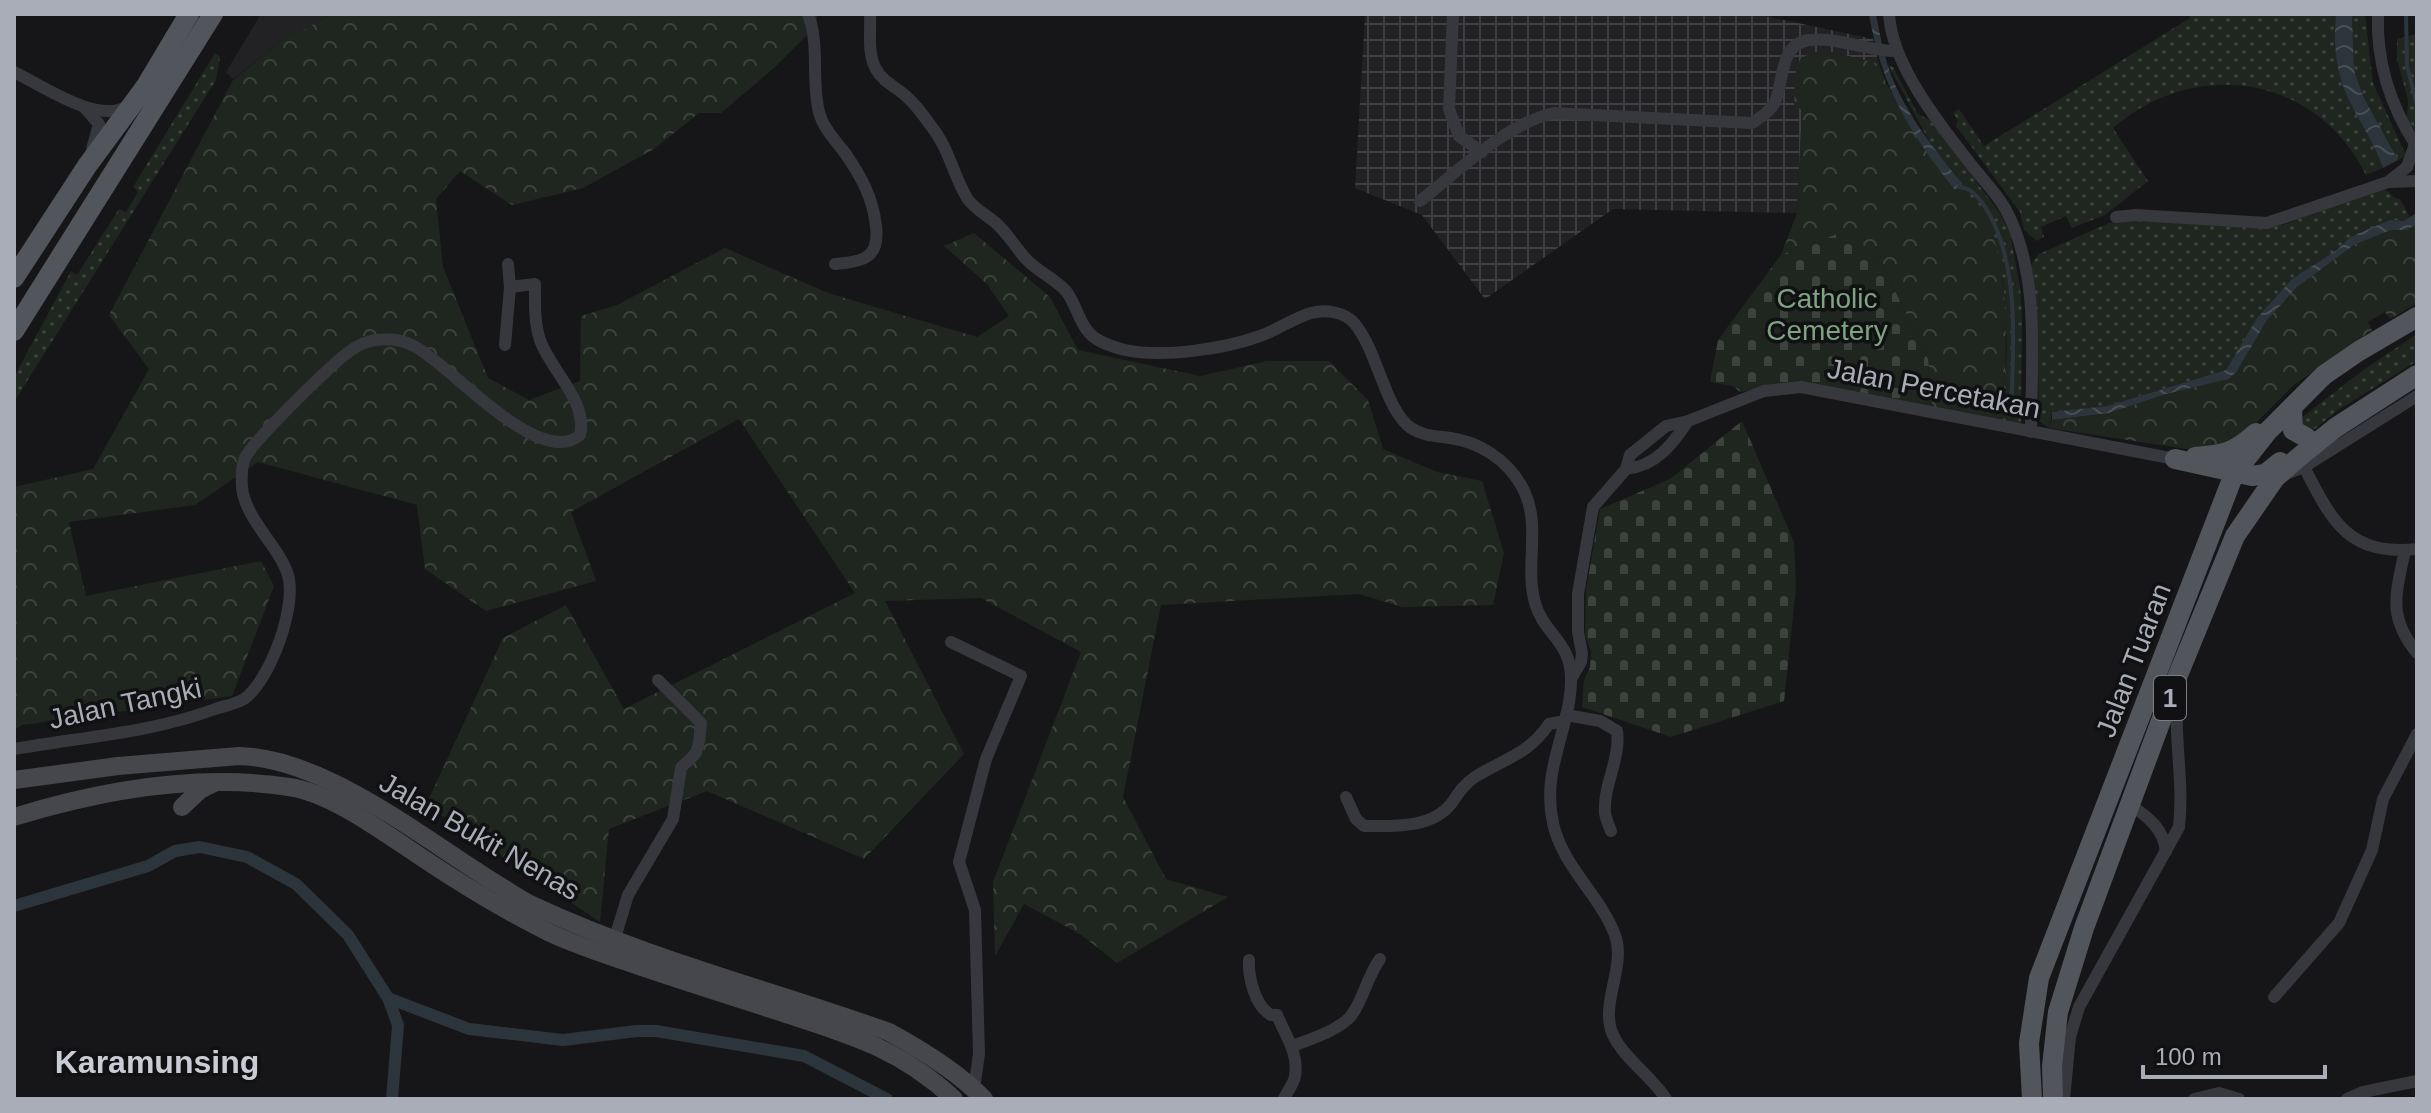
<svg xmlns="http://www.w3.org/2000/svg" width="2431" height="1113" font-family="Helvetica,sans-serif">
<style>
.built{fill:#222225}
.industrial{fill:url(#industrial-grid)}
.grass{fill:url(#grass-dots)}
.forest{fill:url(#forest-crowns)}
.cemetery{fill:url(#cemetery-stones)}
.water{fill:url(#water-waves)}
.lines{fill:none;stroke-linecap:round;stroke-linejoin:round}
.stream{stroke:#2c353c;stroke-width:4}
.canal{stroke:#2c353c;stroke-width:12}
.street{stroke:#37383d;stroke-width:12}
.secondary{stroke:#45474d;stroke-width:18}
.primary{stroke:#53555c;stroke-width:20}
.labels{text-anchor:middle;stroke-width:7;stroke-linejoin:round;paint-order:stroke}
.shield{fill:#111113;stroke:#7b7e86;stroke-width:2}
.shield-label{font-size:26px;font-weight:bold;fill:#a8adb8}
.park-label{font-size:28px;fill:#7fa381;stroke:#111113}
.street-label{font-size:28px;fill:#a8adb8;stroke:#111113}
.quarter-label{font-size:32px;font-weight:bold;fill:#c9ccd4;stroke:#111113}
</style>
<defs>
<pattern id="industrial-grid" width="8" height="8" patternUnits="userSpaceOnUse" patternTransform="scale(2)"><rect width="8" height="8" fill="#222225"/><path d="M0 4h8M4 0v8" fill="none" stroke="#3f3f43"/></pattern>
<pattern id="grass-dots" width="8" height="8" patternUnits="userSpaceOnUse" patternTransform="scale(2)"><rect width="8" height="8" fill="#1e261f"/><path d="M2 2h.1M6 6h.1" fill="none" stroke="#3c433d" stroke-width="1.8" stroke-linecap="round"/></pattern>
<pattern id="forest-crowns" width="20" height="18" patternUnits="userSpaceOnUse" patternTransform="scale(2)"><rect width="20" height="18" fill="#1e261f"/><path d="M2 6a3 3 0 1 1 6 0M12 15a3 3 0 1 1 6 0" fill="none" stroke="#3c433d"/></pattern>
<pattern id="cemetery-stones" width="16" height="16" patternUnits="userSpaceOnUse" patternTransform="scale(2)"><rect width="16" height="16" fill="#1e261f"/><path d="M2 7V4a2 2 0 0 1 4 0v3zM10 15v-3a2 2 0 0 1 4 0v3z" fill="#3c433d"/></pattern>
<pattern id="water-waves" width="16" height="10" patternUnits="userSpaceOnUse" patternTransform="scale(2)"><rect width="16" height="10" fill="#2c353c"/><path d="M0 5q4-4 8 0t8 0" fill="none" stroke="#485056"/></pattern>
</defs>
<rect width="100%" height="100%" fill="#161618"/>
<path class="built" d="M261,14H333L280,42L233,79L226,72Z"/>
<path class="industrial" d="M1365,14H1756L1873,39L1879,64L1832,52H1814L1802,110L1797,213L1613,209L1485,299L1422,215L1355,188Z"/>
<g class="grass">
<path d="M2189,14H2336C2333,47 2336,76 2352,106C2362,126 2376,147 2383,168L2366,175C2316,75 2196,56 2113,128L2148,181L2105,215L2072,228L2066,216L2041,227L2044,237L2037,241L2024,230L2020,212L1956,126L1958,120L1953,113L1959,109L1984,146L2190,18Z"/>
<path d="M2352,14H2365L2373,83L2405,153L2404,157L2398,160L2363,96L2354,70Z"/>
<path d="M2417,34V133L2407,118L2408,101L2397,59V39Z"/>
<path d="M215,53L220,57L216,80L14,402V377L71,271L77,275L119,209L126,212L138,192L133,187Z"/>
<path d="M1888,65L1893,67L1918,114L1930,120L1999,212L2010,233L2020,287L2022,315L2021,425L2001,423L2007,348L2003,279L1967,200L1955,190L1963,184L1934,150Z"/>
<path d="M2386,190L2395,198L2400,199L2410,217L2403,221L2390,220L2350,237L2337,250L2292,279L2257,318L2226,370L2107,406L2052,412L2049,428L2039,421L2037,311L2030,266L2039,254L2109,223L2122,220L2267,227L2282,225L2373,191Z"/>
<path d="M2417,334V361L2338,410L2310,433L2297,421L2366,368Z"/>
</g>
<g class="forest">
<path d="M333,14H817V25L774,68L721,113H699L654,149L583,188L512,205L460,171L436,199L443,267L488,378L529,400L580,381L581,316L617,305L725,248L828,293L977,337L1009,316L987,284L944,246L974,233L1050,297L1078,350L1200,376L1267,361H1329L1368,400L1383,449L1437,472L1482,481L1504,553L1493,605L1402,607L1359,594L1161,605L1123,797L1166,879L1228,897L1117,963L1080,934L1024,904L995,956L993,882L1081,652L981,598L885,601L964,754L864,859L707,791L609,829L600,922L426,805L503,638L566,605L624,709L855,593L739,419L571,512L596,581L486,611L425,569L417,505L258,462L195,505L69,522L86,596L261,561L274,586L232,696L22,725L14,730V487L93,469L149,369L109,315L233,80L280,42Z"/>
<path d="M1814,52H1832L1879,64L1886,83C1908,118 1929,154 1953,187C1960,197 1973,202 1981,212C2013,255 2007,371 2001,423L1932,407L1928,359L1882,264L1848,231L1781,255L1797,213L1802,110L1794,105L1796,68L1801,58Z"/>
<path d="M2417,224V303L2390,319L2385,312L2368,322L2372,330L2294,385L2235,444L2193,450L2049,428L2052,420L2109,413L2166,394L2229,379L2237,371L2267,320L2297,287L2354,245L2391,230H2406Z"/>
</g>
<g class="cemetery">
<path d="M1848,230L1882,264L1928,359L1932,407L1801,382L1740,392L1733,386L1710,382L1718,340L1781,255Z"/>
<path d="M1742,421L1794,542L1796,587L1784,701L1671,737L1582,707L1584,680L1590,667L1591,652L1585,634L1586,590L1600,509L1670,479Z"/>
</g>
<g class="water">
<path d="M1869,14H1876C1879,30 1882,47 1887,63C1899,104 1935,152 1963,184L1955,190C1910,134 1881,86 1869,14Z"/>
<path d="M2336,14H2352L2354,70L2363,96L2398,160L2383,168C2376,147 2362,126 2352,106C2336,76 2333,47 2336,14Z"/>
<path d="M2417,213V224L2406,230H2391L2354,245L2297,287L2267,320L2237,371L2229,379L2166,394L2109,413L2052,420V412L2107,406L2226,370L2257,318L2292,279L2337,250L2350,237L2390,220L2403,221Z"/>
</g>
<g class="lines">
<g class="stream">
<path d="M2406,14L2407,66L2417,105"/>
<path d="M1959,187C1971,188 1976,195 1983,204C2020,256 2014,347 2011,408"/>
</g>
<g class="canal">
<path d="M14,906L148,866L175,851L200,847L247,857L296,884L348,935L388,998L398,1025L392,1099"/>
<path d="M388,998L469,1029L563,1040L637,1031H656L804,1056L887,1099"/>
</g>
<g class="street">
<path d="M808,14C820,45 811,80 819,112C823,128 835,140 845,153C861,176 873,198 876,226C880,258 863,262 835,264"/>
<path d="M870,14C871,32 867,53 876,69C883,82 895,86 906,96C915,104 924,116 931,126C949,148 953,175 967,198C974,209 987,215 997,224C1009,235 1017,250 1028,261C1039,272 1055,279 1066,291C1077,305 1080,328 1095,338C1102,343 1116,348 1125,350C1163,358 1224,349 1260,336C1277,330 1294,318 1311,313C1326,309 1345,312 1355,324C1378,352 1385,410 1411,428C1423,436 1436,436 1450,438C1479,442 1506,459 1521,485C1543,523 1524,563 1535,603C1544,635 1572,641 1571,681C1570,731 1541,769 1553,823C1562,866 1600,895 1615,935C1626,965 1602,1000 1611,1030C1620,1056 1651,1075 1666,1099"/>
<path d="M1453,14L1449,109L1459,136L1482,152"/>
<path d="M1889,14C1892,66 1941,126 1973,167C1984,181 1998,195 2006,210C2041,276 2031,360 2031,432"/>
<path d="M2378,14C2376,62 2391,107 2417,147"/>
<path d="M14,72C43,86 98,125 128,106"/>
<path d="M84,107L99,124L92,149"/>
<path d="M2388,182L2417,181"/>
<path d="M1420,201C1458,171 1507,123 1554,113L1752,123C1761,117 1770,112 1775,102C1784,82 1779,44 1809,40C1838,37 1868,51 1896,51"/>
<path d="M2116,217L2136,215L2267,223L2388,182L2407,167L2415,144"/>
<path d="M508,264L510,287"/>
<path d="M2304,467C2332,521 2348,556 2417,549"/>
<path d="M1626,469C1656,466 1672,445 1688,421"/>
<path d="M2286,474L2304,467L2417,396"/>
<path d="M2405,550C2396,594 2387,616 2417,653"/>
<path d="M951,642L1021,676L986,759L959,862L975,910L979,1054L974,1089"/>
<path d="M1571,679L1581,662L1582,653L1578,632V594L1593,507L1626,469L1630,455L1666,426L1688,421L1764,391L1801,387L2175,459"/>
<path d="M1566,715L1600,721L1617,731C1621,758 1603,785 1605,813C1606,819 1609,826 1611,831"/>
<path d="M14,749C81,737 151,733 215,709C224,706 236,704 244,699C270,681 299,603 287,572C278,546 251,525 243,494C241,485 241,466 245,458C253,441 339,356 356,347C372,337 397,337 414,346C450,364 539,470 580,435C588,401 551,371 540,340C534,322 535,302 535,284L510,287L505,345"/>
<path d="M1346,797L1356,819L1364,826C1392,826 1431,829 1451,804C1458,794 1464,784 1475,777C1505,758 1528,755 1549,724L1565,721"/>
<path d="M2131,805C2149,818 2164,829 2166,852"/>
<path d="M614,941L628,895L673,819L681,768C686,761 692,760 696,752C700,745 700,732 701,723L658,680"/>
<path d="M1249,960C1248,977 1255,1006 1271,1015H1277C1285,1035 1299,1053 1295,1076C1294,1084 1287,1091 1284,1099"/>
<path d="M2274,997L2339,923L2372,850L2383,799L2417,734"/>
<path d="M1293,1046C1310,1039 1337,1031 1350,1017C1363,1002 1367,976 1380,959"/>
<path d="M2064,1099L2070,1037L2079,1007L2179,827C2184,782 2174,739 2177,694"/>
<path d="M2194,1099L2219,1093L2239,1099"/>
<path d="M2347,1099L2363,1092L2417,1081"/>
</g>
<g class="secondary">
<path d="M14,780L118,766L239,756C324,758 421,837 492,881C506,889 519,899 534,906C648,959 771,990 889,1032C922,1050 958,1072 984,1099"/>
<path d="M182,807L200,790L214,783"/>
<path d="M14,817C102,790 197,773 289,787C333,793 390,837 427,861C466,887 506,911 548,932C573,944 600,953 627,962C679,980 731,996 783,1013C851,1035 900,1049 954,1099"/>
</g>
<g class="primary">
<path d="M14,278L87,166L146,86L189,14"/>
<path d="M14,331L213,14"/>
<path d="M2292,409L2293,430L2307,438"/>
<path d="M2195,457C2224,455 2234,453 2256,433"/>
<path d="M2175,459L2252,476L2265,474L2280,462"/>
<path d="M2032,1099L2029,1043L2039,978L2234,474L2267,432L2324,375L2359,351L2417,317"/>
<path d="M2053,1099L2052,1066L2058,1012L2084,928L2178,675L2235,536L2275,478L2299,457L2335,428L2417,375"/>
</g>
</g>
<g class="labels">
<rect class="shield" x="2154" y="676" width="32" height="44" rx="6"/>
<g class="shield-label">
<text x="2170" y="707">1</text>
</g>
<g class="park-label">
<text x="1827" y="308">Catholic<tspan x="1827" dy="32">Cemetery</tspan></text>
</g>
<g class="street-label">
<text transform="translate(1934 388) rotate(11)" y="10">Jalan Percetakan</text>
<text transform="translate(2133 660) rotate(-69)" y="10">Jalan Tuaran</text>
<text transform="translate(125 703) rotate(-12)" y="10">Jalan Tangki</text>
<text transform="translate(480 836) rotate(30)" y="10">Jalan Bukit Nenas</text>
</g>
<g class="quarter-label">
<text x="157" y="1073">Karamunsing</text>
</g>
</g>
<rect width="2431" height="1113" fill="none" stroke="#a8adb8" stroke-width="32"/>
<path d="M2143 1065v12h182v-12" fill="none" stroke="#a8adb8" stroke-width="4"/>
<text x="2155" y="1065" font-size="24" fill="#a8adb8" stroke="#111113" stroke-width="6" paint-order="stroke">100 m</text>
</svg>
